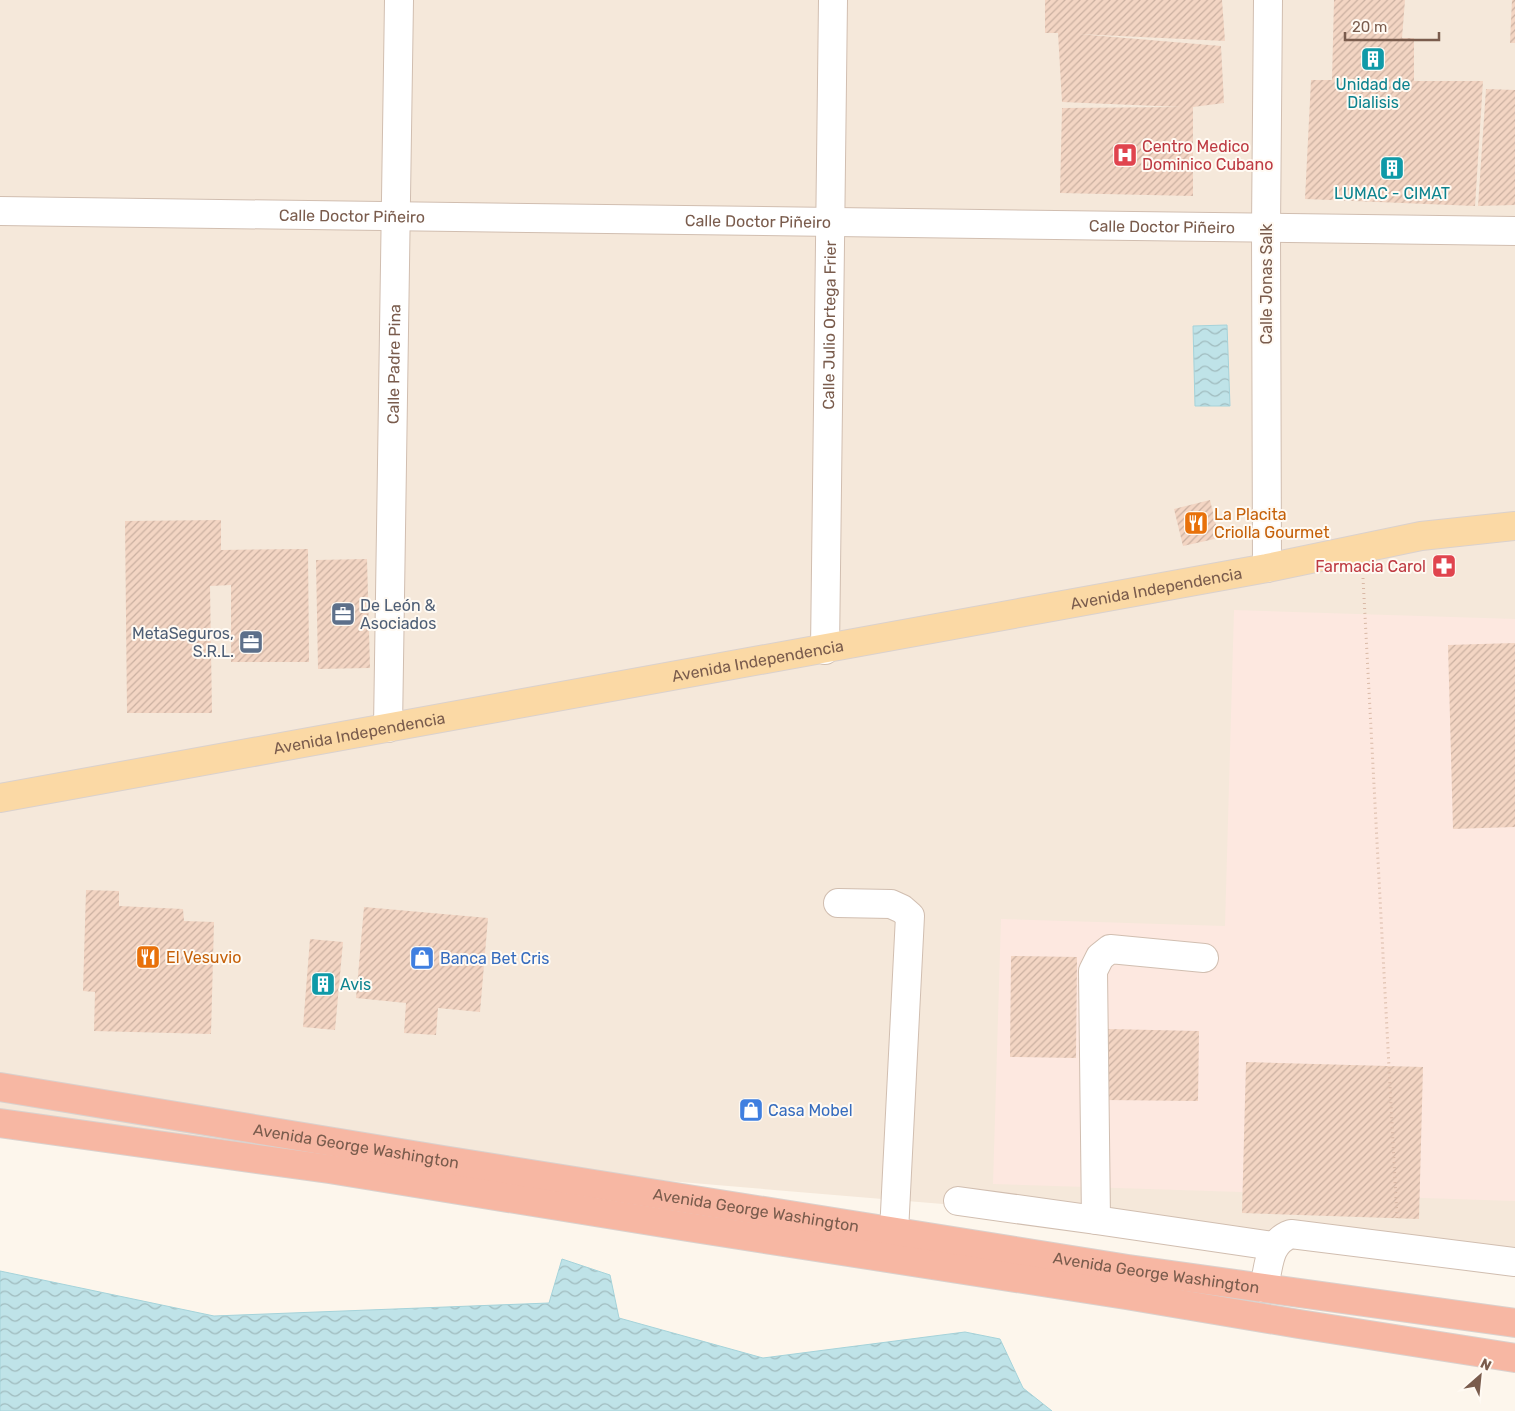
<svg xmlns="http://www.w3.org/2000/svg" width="1515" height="1411" font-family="Rubik,sans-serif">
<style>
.residential{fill:#f5e8da}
.commercial{fill:#fde8e0}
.water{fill:url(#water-waves);stroke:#a5d3da}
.building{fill:url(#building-hatch)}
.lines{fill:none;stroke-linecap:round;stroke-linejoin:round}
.minor-casing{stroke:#d1beb0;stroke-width:30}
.major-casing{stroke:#dad1cd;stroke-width:30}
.highway-casing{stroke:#dad1cd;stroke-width:30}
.path{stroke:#d9b8a5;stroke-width:3;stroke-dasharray:1 4;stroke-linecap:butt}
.minor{stroke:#fff;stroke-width:28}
.major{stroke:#fbd9a5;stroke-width:28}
.highway{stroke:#f7b7a3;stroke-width:28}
.labels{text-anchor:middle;stroke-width:4;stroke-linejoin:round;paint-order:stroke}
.culture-label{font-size:16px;fill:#0d838f;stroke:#fffaf3}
.health-label{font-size:16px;fill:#be3a42;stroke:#fffaf3;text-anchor:start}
.street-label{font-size:16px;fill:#7a5c4d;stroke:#fffaf3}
.food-label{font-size:16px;fill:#c56008;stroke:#fffaf3;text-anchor:start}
.service-label{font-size:16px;fill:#4e5e75;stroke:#fffaf3;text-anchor:start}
.shop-label{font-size:16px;fill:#366cbe;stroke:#fffaf3;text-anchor:start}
</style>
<defs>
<pattern id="water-waves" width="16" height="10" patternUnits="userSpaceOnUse" patternTransform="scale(1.25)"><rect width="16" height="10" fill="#bfe3e8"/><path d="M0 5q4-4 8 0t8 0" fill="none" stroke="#a0bbbe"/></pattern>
<pattern id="building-hatch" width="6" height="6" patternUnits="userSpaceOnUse" patternTransform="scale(1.25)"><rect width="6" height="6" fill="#f3d5c3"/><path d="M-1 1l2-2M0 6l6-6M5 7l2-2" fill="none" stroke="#cab0a1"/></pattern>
</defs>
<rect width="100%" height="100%" fill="#fdf6ec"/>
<path class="residential" d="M0,0H1515V1252L0,1125Z"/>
<path class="commercial" d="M1234,610L1515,619V1201L993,1184L1001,919L1225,926Z"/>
<g class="water">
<path d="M1227,325L1230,406H1195L1193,326Z"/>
<path d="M562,1259L610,1275L619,1318L763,1358L965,1332L1000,1339L1023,1388L1052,1411H0V1271L214,1316L549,1303Z"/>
</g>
<g class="building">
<path d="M1045,0H1222L1225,41L1078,34L1221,46L1224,103L1193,107V196L1060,193L1062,108L1182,107L1062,102L1058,33H1045Z"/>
<path d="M1334,0H1405L1402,38H1414V81H1483L1475,206L1305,199L1311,80H1332Z"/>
<path d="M1512,0H1515V43H1510Z"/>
<path d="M1486,89L1515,90V205L1478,206Z"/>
<path d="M1210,500L1219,538L1183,546L1174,509Z"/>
<path d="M221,520V550L308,549L309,662H231V585L210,586L212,713H127L125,521Z"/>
<path d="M367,559L370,668L318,669L316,560Z"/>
<path d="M1515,643V827L1453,829L1448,645Z"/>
<path d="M86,890L119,891V906L183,909L184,921L214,922L211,1034L94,1031L95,992L83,991Z"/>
<path d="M364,907L488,918L480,1012L438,1008L436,1035L404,1033L406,1003L356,998Z"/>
<path d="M310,939L343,942L335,1030L303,1027Z"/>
<path d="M1011,956L1077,957L1076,1058L1010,1057Z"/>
<path d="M1107,1029L1199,1031L1198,1101L1106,1100Z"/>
<path d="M1246,1062L1423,1067L1419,1219L1242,1213Z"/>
</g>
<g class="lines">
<defs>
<g id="minor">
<path id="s1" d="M0,211L1515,231"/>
<path d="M1267,568L1266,228L1268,0"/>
<path id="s2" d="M825,650L833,0"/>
<path id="s3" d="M388,728L399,0"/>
<path d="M838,903L891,904L902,909L910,916L894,1232"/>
<path d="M1204,958L1110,949L1100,957L1093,971L1096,1220L1273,1246"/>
<path d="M958,1201L1096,1220"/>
<path d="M1264,1288C1269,1266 1268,1242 1291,1234L1515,1262"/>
</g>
<g id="major">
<path id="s4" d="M0,798L1267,568L1421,536L1515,526"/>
</g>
<g id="highway">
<path id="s5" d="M0,1087L443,1160L1128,1269L1515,1323"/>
<path d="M0,1123L329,1169L688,1227L1126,1295L1299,1324L1515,1358"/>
</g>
</defs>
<use href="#minor" class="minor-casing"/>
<use href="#major" class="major-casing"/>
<use href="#highway" class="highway-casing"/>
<path class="path" d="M1363,578L1397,1218"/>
<use href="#minor" class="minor"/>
<use href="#major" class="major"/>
<use href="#highway" class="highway"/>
</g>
<defs>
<symbol id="building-square" viewBox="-11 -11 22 22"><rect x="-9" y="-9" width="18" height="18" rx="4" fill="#0f9aa8" stroke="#fffaf3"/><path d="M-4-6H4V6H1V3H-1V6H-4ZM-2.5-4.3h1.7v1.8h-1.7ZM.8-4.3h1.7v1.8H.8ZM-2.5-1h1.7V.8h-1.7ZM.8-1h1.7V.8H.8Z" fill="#fff"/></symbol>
<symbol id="hospital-square" viewBox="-11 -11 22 22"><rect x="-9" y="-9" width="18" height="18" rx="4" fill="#e0444e" stroke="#fffaf3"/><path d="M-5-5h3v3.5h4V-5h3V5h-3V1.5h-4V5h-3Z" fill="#fff"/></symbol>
<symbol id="restaurant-square" viewBox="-11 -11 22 22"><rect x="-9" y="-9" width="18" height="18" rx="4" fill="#e8710a" stroke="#fffaf3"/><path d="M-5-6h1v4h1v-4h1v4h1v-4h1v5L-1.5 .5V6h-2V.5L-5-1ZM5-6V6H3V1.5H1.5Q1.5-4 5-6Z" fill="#fff"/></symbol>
<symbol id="pharmacy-square" viewBox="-11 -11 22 22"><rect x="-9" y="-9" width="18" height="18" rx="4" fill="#e0444e" stroke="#fffaf3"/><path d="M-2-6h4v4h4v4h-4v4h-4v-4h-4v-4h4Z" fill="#fff"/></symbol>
<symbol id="office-square" viewBox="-11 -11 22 22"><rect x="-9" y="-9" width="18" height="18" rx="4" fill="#5c6f8a" stroke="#fffaf3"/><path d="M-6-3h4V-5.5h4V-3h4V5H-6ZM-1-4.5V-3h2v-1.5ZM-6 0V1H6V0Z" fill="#fff"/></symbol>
<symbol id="shop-square" viewBox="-11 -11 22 22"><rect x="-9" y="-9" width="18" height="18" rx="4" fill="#3f7fe0" stroke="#fffaf3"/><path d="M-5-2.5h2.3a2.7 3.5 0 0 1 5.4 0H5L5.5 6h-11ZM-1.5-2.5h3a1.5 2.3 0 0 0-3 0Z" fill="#fff"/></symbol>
</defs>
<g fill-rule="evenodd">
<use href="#building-square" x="1359" y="45" width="28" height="28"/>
<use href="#hospital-square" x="1111" y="141" width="28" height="28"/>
<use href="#building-square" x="1378" y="154" width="28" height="28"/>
<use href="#restaurant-square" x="1182" y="509" width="28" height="28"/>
<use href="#pharmacy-square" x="1430" y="552" width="28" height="28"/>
<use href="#office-square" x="329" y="600" width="28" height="28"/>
<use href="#office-square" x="237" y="628" width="28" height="28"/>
<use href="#restaurant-square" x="134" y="943" width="28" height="28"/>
<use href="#shop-square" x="408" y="944" width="28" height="28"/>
<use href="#building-square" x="309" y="970" width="28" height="28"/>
<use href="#shop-square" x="737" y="1096" width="28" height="28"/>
</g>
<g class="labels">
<g class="culture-label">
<text x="1373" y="90">Unidad de<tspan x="1373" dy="18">Dialisis</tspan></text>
<text x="1392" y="199">LUMAC - CIMAT</text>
<text x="340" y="990" text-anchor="start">Avis</text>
</g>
<g class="health-label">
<text x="1142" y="152">Centro Medico<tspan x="1142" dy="18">Dominico Cubano</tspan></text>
<text x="1426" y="572" text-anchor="end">Farmacia Carol</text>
</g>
<g class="street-label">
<text dy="6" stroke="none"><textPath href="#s1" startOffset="352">Calle Doctor Piñeiro</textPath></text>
<text dy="6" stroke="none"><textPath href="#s1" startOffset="758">Calle Doctor Piñeiro</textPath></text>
<text dy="6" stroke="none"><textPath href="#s1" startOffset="1162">Calle Doctor Piñeiro</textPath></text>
<text transform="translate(1266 284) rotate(-90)" y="6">Calle Jonas Salk</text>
<text dy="6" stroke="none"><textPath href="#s2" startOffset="325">Calle Julio Ortega Frier</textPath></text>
<text dy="6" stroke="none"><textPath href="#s3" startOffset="364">Calle Padre Pina</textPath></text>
<text dy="6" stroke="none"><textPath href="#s4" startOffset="1175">Avenida Independencia</textPath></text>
<text dy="6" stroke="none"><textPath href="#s4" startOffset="770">Avenida Independencia</textPath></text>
<text dy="6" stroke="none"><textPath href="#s4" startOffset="365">Avenida Independencia</textPath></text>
<text dy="6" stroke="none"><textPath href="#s5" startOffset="361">Avenida George Washington</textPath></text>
<text dy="6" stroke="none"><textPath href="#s5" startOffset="766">Avenida George Washington</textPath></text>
<text dy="6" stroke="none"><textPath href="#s5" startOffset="1171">Avenida George Washington</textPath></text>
</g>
<g class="food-label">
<text x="1214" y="520">La Placita<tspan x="1214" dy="18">Criolla Gourmet</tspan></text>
<text x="166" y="963">El Vesuvio</text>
</g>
<g class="service-label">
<text x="360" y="611">De León &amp;<tspan x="360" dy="18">Asociados</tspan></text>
<text x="234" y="639" text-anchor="end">MetaSeguros,<tspan x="234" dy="18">S.R.L.</tspan></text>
</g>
<g class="shop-label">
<text x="440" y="964">Banca Bet Cris</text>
<text x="768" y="1116">Casa Mobel</text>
</g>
</g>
<g transform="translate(1480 1376) rotate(27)" stroke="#fffaf3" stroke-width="4" paint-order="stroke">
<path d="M0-4L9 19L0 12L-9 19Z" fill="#7a5c4d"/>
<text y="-8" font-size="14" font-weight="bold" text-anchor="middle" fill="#7a5c4d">N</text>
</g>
<path d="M1345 32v8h94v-8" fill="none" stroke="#7a5c4d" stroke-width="2.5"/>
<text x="1352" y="32" font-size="15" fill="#7a5c4d" stroke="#fffaf3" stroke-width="4" paint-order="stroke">20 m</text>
</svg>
